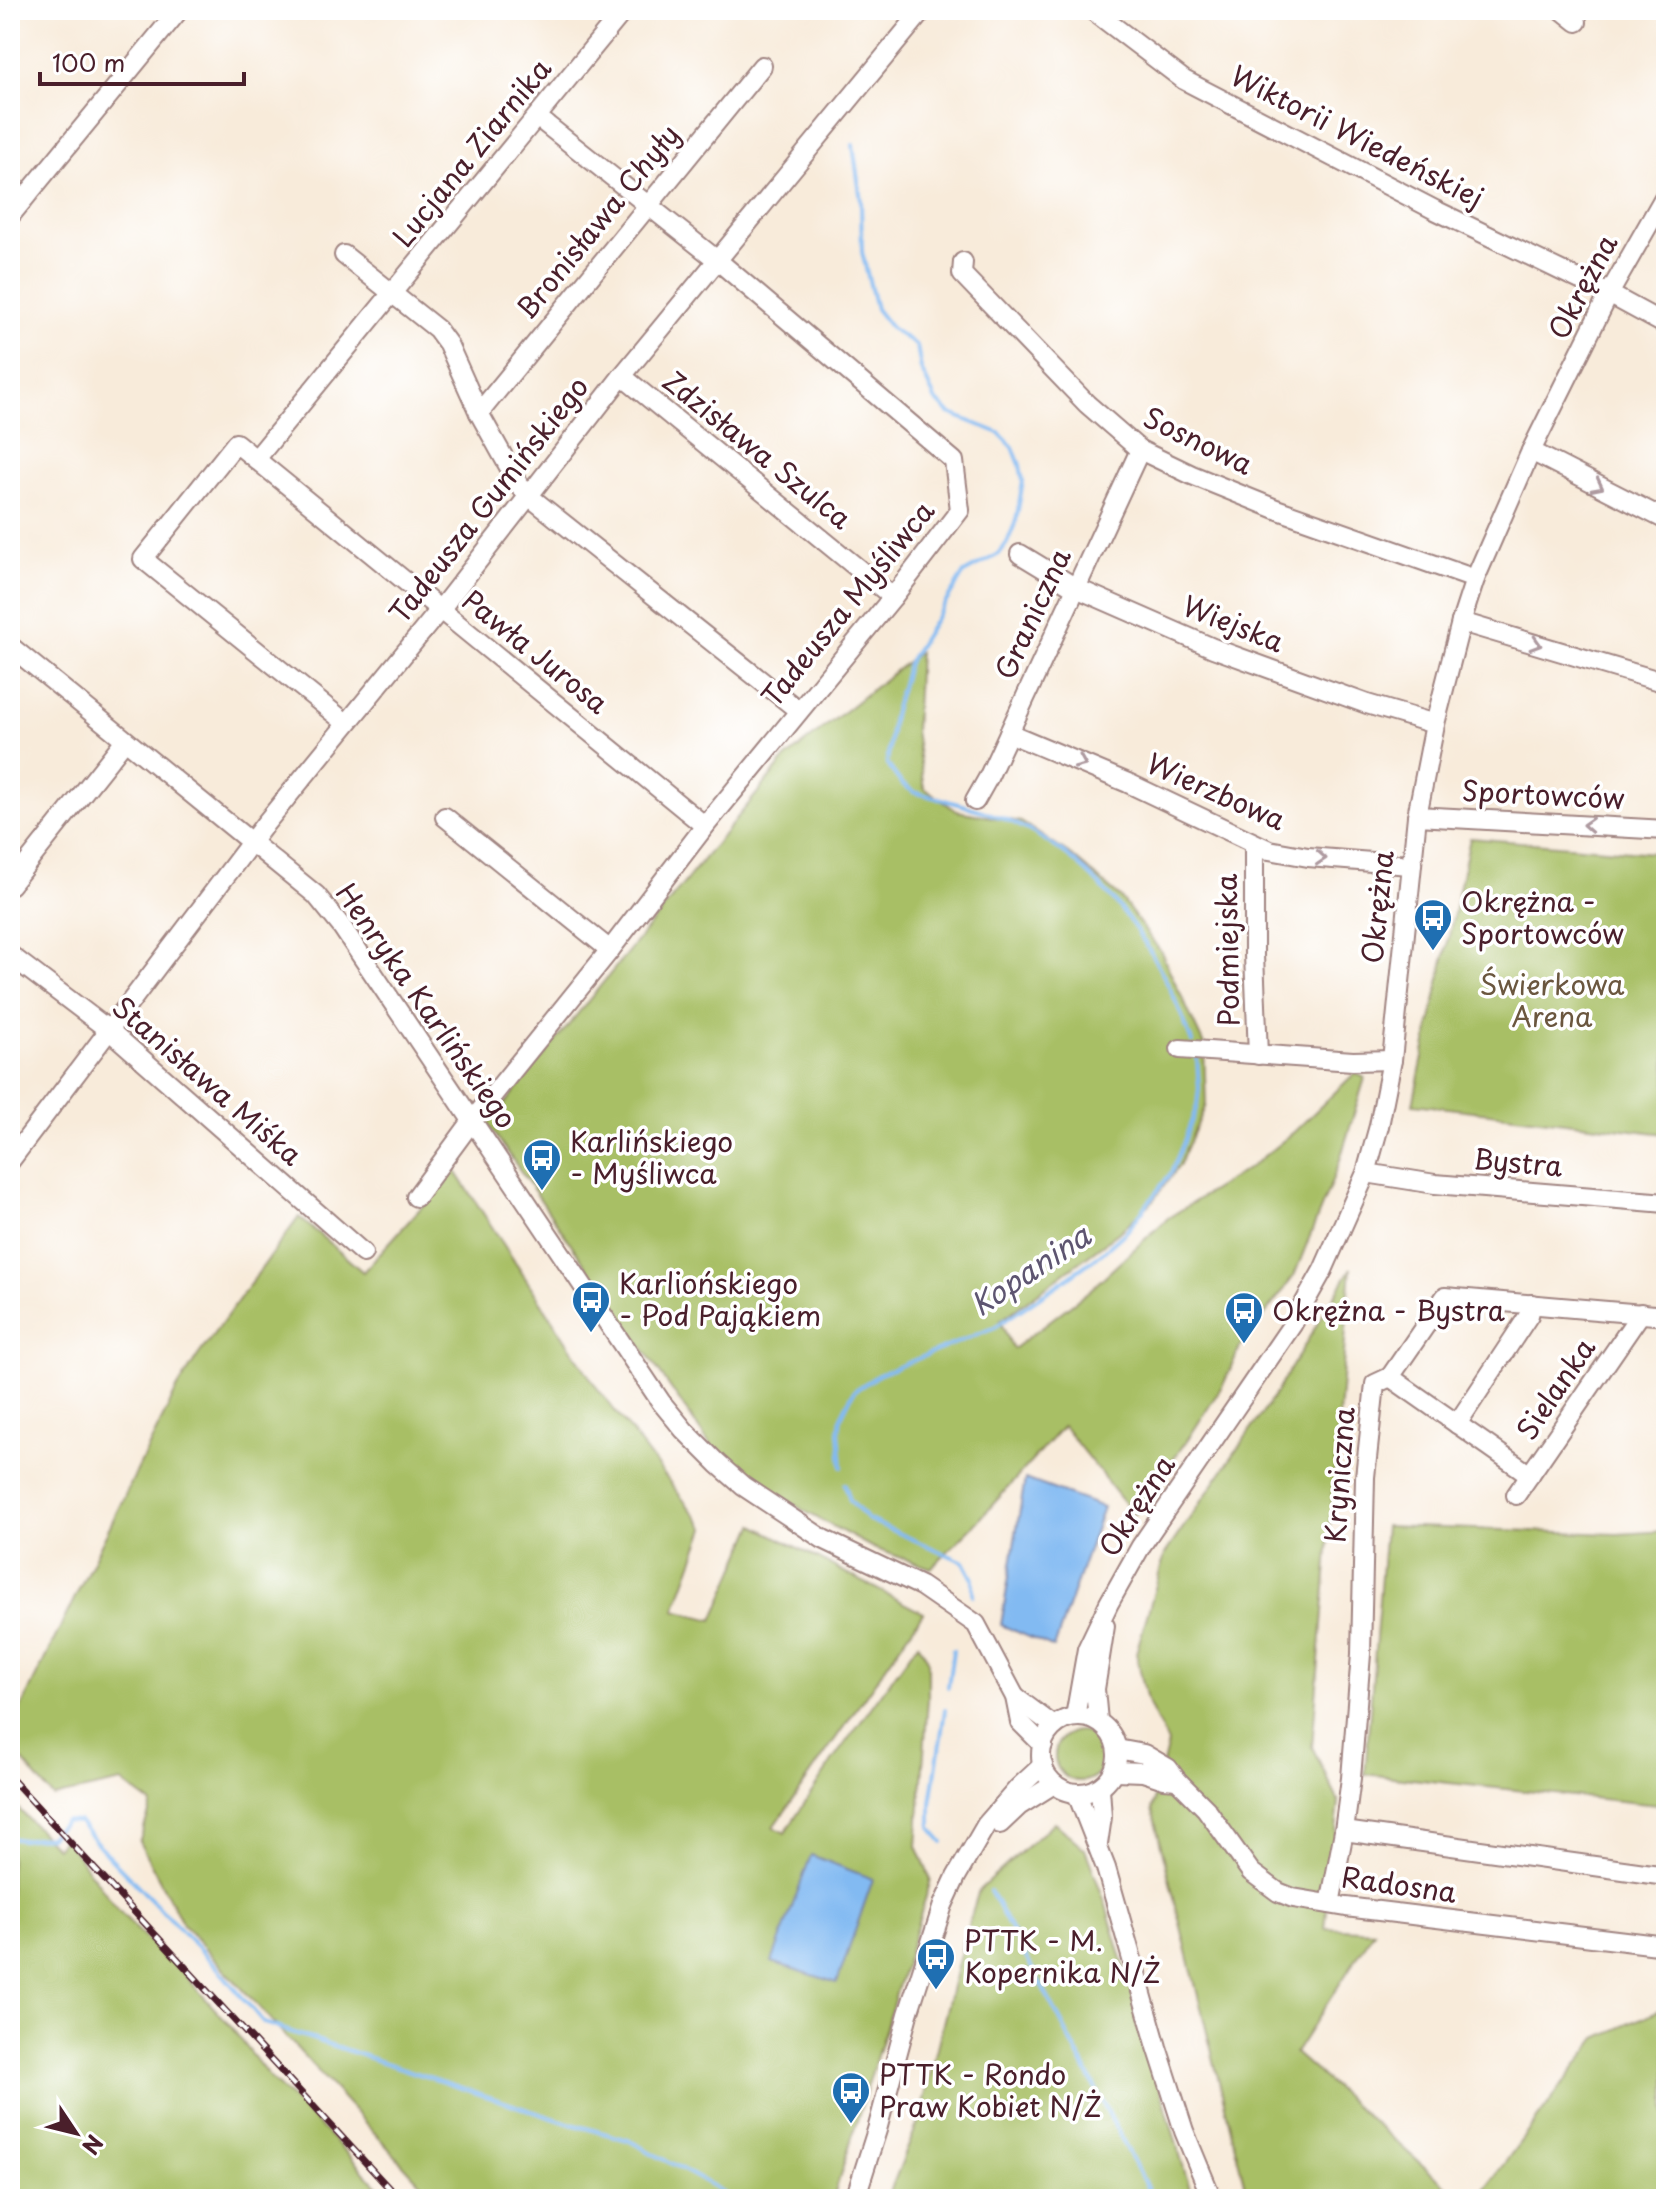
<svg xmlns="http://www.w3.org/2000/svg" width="1676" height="2209" font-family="'Playpen Sans',sans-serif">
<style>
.green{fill:#a8bf65;stroke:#796f48;stroke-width:2}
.water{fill:#82baf2;stroke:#666c8e;stroke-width:2}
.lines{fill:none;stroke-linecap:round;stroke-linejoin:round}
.stream{stroke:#82baf2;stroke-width:4}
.minor-casing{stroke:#a18582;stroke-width:22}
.minor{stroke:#fff;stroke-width:18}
.rail-casing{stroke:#4a1f2b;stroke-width:7}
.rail{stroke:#fff;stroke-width:4;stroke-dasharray:12;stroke-linecap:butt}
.oneway{stroke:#ae9aa0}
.labels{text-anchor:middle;stroke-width:7;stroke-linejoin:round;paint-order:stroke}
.street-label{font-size:28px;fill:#4a1f2b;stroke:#fff}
.poi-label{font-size:28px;fill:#4a1f2b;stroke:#fff;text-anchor:start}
.park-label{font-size:28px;fill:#6b573f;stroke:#fff}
.water-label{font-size:30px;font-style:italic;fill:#5e5571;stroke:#fff}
</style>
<rect width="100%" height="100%" fill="#fff"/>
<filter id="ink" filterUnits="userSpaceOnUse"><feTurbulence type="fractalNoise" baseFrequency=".0125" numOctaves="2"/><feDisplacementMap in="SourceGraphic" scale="16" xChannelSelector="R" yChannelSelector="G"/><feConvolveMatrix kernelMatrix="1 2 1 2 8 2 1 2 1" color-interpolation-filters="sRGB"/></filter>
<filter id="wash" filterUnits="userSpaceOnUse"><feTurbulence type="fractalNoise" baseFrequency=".006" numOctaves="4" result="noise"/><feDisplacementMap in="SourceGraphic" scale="32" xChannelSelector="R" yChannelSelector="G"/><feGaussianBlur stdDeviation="1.8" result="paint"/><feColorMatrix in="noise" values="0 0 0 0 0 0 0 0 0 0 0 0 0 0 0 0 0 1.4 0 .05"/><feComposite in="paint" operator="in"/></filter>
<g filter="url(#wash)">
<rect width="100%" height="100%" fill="#f8ebda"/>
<g class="green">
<path d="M919,652L915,731L924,788L957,811L1021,822L1073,857L1120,897L1161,952L1204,1045L1206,1105L1179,1166L1150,1204L1118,1233L1000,1321L1013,1349L1090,1290L1168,1218L1252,1166L1295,1131L1355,1073L1365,1078L1338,1166L1294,1276L1240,1347L1224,1383L1192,1433L1134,1515L1063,1426L979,1520L931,1568L873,1548L806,1512L717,1455L488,1124L785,759Z"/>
<path d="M1470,838L1666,854V1134L1413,1104Z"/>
<path d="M455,1170L595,1385L705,1528L675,1610L713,1620L754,1525L923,1613L774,1827L785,1833L833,1760L918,1643L928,1659V1700L917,1846L931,1880L833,2199H435L183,1924L139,1842L152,1804L122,1782L53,1797L10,1746V1730L177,1389L197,1357L299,1217L363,1272Z"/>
<path d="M1351,1268L1312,1747L1339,1802L1325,1928L1374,1931L1295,2053L1461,2199H1248L1152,1809L1168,1743L1147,1701L1136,1653L1165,1554L1274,1396Z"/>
<path d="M1385,1526L1617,1534L1666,1531V1806L1365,1774Z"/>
<circle cx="1080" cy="1756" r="25"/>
<path d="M10,1800L56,1848L64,1838L120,1912L161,1954L182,1972L231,2027L270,2078L335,2141L390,2199H10Z"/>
<path d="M1054,1822L1085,1849L1105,1902L1193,2199H887L919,2120L964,1939L979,1890Z"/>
<path d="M1666,2007V2199H1478L1597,2038Z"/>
</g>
<g class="water">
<path d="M1025,1479L1103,1507L1054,1648L1001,1625Z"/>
<path d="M811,1855L873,1879L837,1983L772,1962Z"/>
</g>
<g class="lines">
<g class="stream">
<path d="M853,145L861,201L862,252L876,309L891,328L917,346L921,369L935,399L949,413L999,433L1013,447L1020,465L1023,481L1016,521L1007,543L999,554L964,573L908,663L893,715L887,764L901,783L914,792C947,801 983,809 1014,823C1104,865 1160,951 1192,1042"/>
<path d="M842,1467L839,1432L841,1417L854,1391L878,1375L995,1327L1066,1279L1101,1254L1127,1231L1171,1173L1183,1144L1197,1106L1199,1088L1197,1057"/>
<path d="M845,1484L850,1500L867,1519L964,1562L973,1579V1596"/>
<path d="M948,1687L953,1650"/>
<path d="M10,1838L22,1840L50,1836L65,1821L79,1822L104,1851L215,1965L264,2023L568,2123L628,2140L713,2186L731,2199"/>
<path d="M943,1842L931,1828V1803L945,1710"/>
<path d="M990,1891L1059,2018L1153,2199"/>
</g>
</g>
</g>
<g filter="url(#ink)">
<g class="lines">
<defs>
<g id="minor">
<path d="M1092,10L1184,80L1435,210L1609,294L1666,325"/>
<path d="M1562,10L1577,22"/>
<path d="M10,216L179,10"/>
<path d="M344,255L437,329L448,344L479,413L519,485L530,497L798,710"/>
<path d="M963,262L962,274L1087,404L1140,450L1192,475L1276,509L1475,579"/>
<path d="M622,376L893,597"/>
<path d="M479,413L762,66"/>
<path d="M1531,451L1666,520"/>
<path d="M256,459L624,10"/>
<path d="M1020,554L1076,588L1213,648L1367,704L1435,724"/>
<path d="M1461,622L1666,683"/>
<path d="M10,646L316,895L342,927L661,1402L684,1430L718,1464L743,1486L823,1539L921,1586L976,1624L1015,1697L1020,1722L1043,1745"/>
<path d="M346,723L143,559L236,443L705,826"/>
<path d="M1009,733L1128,783L1269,850L1308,857L1410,865"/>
<path d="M975,801L988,778L1140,450"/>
<path d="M1417,816L1666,830"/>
<path d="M445,817L610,950"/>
<path d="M1254,844V955L1258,1055"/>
<path d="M10,885L125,740"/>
<path d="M10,955L110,1031L363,1253"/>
<path d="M1180,1049L1353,1061L1392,1060"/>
<path d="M10,1161L265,824L439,611L622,376L923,10"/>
<path d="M1366,1173L1435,1184L1666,1203"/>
<path d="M416,1197L472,1121L610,950L705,826L893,597L960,510L954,461L717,260L537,117"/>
<path d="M1390,1377L1530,1475"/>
<path d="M1457,1424L1529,1315L1532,1304"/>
<path d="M1516,1495L1641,1313"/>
<path d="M1015,1697L1054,1726"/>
<circle cx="1079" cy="1755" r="38"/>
<path d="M1075,1717L1087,1649L1109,1603L1141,1546L1292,1325L1323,1270L1366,1173L1379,1126L1392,1060L1417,816L1435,724L1461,622L1475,579L1531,451L1609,294L1666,194"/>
<path d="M1098,1721L1095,1689L1105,1626"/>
<path d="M1117,1749L1144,1754L1168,1768L1177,1780L1206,1809L1251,1872L1278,1892L1293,1898L1346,1907L1666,1946"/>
<path d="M1115,1771L1143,1772L1164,1779L1177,1780"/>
<path d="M1077,1794L1106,1868L1157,2047L1184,2131L1212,2199"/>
<path d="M1000,1824L1019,1806L1054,1784"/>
<path d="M1344,1831L1666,1876"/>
<path d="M1098,1844L1102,1817L1100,1788"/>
<path d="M1330,1904L1344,1831L1351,1778L1361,1654L1365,1477L1375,1384L1390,1377L1445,1297L1666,1316"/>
<path d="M855,2199L877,2130L908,2014L943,1905L956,1877L986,1825L1019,1787L1043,1765"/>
</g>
</defs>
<use href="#minor" class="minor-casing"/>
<use href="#minor" class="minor"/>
<defs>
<path id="rail" d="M10,1777L399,2199"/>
</defs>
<use href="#rail" class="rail-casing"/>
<use href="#rail" class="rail"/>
</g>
<defs><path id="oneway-chevron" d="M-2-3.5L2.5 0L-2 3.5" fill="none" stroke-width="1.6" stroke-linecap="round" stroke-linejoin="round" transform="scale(2)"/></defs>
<g class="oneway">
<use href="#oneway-chevron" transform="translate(1598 486) rotate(27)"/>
<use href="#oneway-chevron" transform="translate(1536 644) rotate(17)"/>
<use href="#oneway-chevron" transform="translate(1081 763) rotate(23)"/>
<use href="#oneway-chevron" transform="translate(1588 825) rotate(-177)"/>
<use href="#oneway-chevron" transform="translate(1321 858) rotate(4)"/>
</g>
</g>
<defs>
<symbol id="bus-pin" viewBox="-11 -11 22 30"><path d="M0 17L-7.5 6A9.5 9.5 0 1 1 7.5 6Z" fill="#1f6fb2" stroke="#fff"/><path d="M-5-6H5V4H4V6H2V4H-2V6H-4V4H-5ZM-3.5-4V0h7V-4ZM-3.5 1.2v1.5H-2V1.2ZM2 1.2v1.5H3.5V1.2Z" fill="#fff"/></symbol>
</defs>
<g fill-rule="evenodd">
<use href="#bus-pin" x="1411" y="896" width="44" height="60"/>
<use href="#bus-pin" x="520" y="1136" width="44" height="60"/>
<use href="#bus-pin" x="569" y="1278" width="44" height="60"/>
<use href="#bus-pin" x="1222" y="1289" width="44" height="60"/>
<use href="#bus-pin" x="914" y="1935" width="44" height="60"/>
<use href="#bus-pin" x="829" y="2069" width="44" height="60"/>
</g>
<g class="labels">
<g class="street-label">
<text transform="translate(1357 137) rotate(27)" y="10">Wiktorii Wiedeńskiej</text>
<text transform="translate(472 153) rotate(-51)" y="10">Lucjana Ziarnika</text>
<text transform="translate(598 222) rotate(-51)" y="10">Bronisława Chyły</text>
<text transform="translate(1583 287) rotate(-62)" y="10">Okrężna</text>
<text transform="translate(1198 441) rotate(26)" y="10">Sosnowa</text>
<text transform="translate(757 450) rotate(39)" y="10">Zdzisława Szulca</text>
<text transform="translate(489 500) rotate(-52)" y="10">Tadeusza Gumińskiego</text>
<text transform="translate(848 604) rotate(-51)" y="10">Tadeusza Myśliwca</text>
<text transform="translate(1033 614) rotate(-65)" y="10">Graniczna</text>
<text transform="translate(1233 624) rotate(22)" y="10">Wiejska</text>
<text transform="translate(535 652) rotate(39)" y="10">Pawła Jurosa</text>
<text transform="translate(1216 792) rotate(24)" y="10">Wierzbowa</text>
<text transform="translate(1543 795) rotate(3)" y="10">Sportowców</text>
<text transform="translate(1378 907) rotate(-84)" y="10">Okrężna</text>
<text transform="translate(1228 950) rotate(-91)" y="10">Podmiejska</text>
<text transform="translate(426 1006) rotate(55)" y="10">Henryka Karlińskiego</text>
<text transform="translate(207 1081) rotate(41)" y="10">Stanisława Miśka</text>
<text transform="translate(1518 1163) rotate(5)" y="10">Bystra</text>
<text transform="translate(1556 1389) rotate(-56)" y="10">Sielanka</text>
<text transform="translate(1340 1475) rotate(-86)" y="10">Kryniczna</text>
<text transform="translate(1137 1506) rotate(-57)" y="10">Okrężna</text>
<text transform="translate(1399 1885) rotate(8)" y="10">Radosna</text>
</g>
<g class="poi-label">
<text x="1461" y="912">Okrężna -<tspan x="1461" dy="32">Sportowców</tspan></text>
<text x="570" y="1152">Karlińskiego<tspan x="570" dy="32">- Myśliwca</tspan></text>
<text x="619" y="1294">Karliońskiego<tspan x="619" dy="32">- Pod Pająkiem</tspan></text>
<text x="1272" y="1321">Okrężna - Bystra</text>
<text x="964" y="1951">PTTK - M.<tspan x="964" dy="32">Kopernika N/Ż</tspan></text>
<text x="879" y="2085">PTTK - Rondo<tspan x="879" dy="32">Praw Kobiet N/Ż</tspan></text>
</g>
<g class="park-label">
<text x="1552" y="995">Świerkowa<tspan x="1552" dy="32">Arena</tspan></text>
</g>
<g class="water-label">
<text transform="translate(1031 1271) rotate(-34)" y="10">Kopanina</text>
</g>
</g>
<rect width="1676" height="2209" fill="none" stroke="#fff" stroke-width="40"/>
<g transform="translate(76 2133) rotate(125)" stroke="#ffffff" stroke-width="6" paint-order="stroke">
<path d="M0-6L14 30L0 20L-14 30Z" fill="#4a1f2b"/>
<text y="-12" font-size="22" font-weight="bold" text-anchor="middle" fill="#4a1f2b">N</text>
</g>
<path d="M40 72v12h204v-12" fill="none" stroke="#4a1f2b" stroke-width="4"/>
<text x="52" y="72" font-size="24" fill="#4a1f2b" stroke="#ffffff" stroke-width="6" paint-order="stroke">100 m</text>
</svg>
